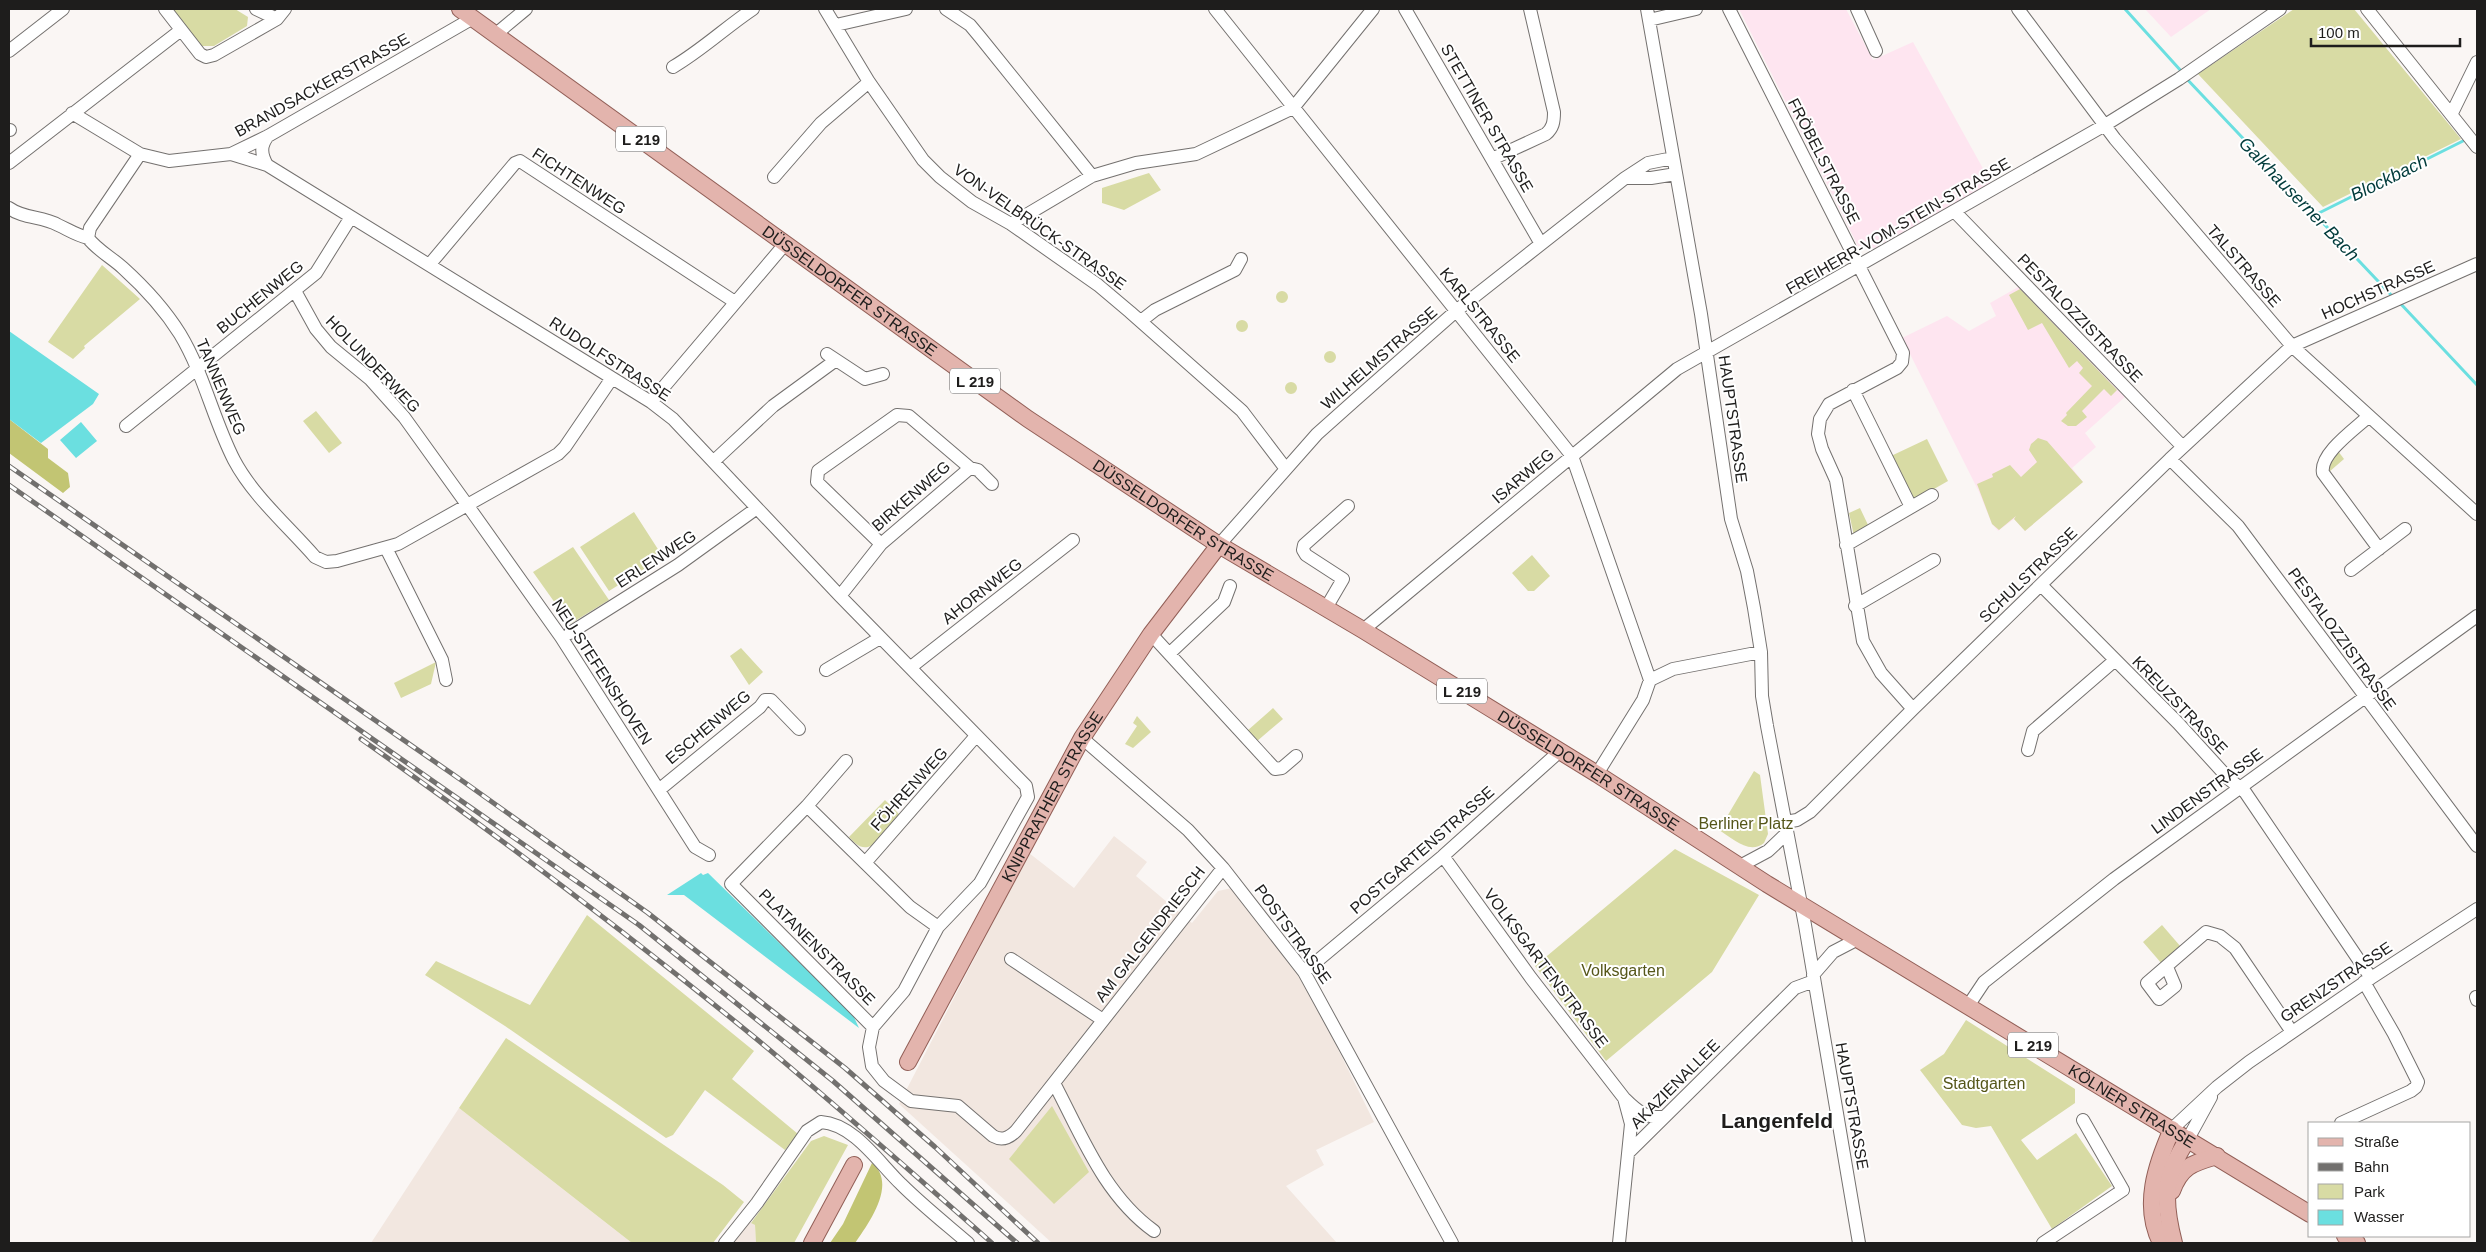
<svg xmlns="http://www.w3.org/2000/svg" width="2486" height="1252" font-family="Arial,sans-serif">
	<style>
		.built { fill: #f2e7e0 }
		.education { fill: #fee5f0 }
		.green { fill: #d8dba4 }
		.forest { fill: #c2c573 }
		.water { fill: #6bdfe0 }
		.lines { fill: none; stroke-linecap: round; stroke-linejoin: round }
		.stream { stroke: #6bdfe0; stroke-width: 3 }
		.minor-casing { stroke: #74716f; stroke-width: 14 }
		.major-casing { stroke: #925f57; stroke-width: 18 }
		.minor { stroke: #fff; stroke-width: 12 }
		.major { stroke: #e3b4ad; stroke-width: 16 }
		.rail-casing { stroke: #72706e; stroke-width: 5 }
		.rail { stroke: #fff; stroke-width: 3; stroke-dasharray: 9; stroke-linecap: butt }
		.labels { text-anchor: middle; dominant-baseline: central; stroke-width: 4; stroke-linejoin: round; paint-order: stroke }
		.shield { fill: #fff; stroke: #626160; stroke-width: 1 }
		.shield-label { font-size: 15px; font-weight: bold; fill: #1e1d1c }
		.street-label { font-size: 16px; fill: #1e1d1c; stroke: #fff }
		.park-label { font-size: 16px; fill: #555619; stroke: #fff }
		.water-label { font-size: 18px; font-style: italic; fill: #013b3b; stroke: #fff }
		.district-label { font-size: 21px; font-weight: bold; fill: #1e1d1c; stroke: #fff }
	</style>
	<rect width="100%" height="100%" fill="#faf6f4"/>
	<!-- built -->
	<path class="built" d="M 1114,836 L 1147,862 L 1136,876 L 1192,923 L 1218,891 L 1232,888 L 1301,974 L 1374,1122 L 1316,1150 L 1324,1165 L 1286,1186 L 1337,1243 L 1052,1243 L 899,1104 L 1029,853 L 1074,888 Z
		M 459,1108 L 632,1243 L 371,1243 Z
		M 743,1218 L 755,1225 L 756,1243 L 724,1243 Z"/>
	<!-- education -->
	<path class="education" d="M 1739,9 L 1846,9 L 1873,60 L 1913,42 L 1991,183 L 1874,248 L 1858,246 Z
		M 2145,9 L 2211,9 L 2171,37 Z
		M 2020,286 L 2126,396 L 2085,433 L 2096,447 L 2072,468 L 2083,482 L 2025,531 L 2014,519 L 1998,531 L 1992,524 L 1979,492 L 1902,338 L 1947,316 L 1969,331 L 1996,316 L 1990,303 Z"/>
	<!-- green -->
	<path class="green" d="M 173,9 L 235,9 L 248,17 L 247,26 L 214,46 L 200,46 Z
		M 2294,9 L 2354,9 L 2461,139 L 2323,207 L 2198,74 Z
		M 1149,173 L 1161,190 L 1124,210 L 1102,203 L 1102,188 Z
		M 102,265 L 140,299 L 84,346 L 85,348 L 73,359 L 48,342 Z
		M 2020,289 L 2117,390 L 2111,396 L 2104,389 L 2082,411 L 2087,417 L 2076,426 L 2068,426 L 2061,421 L 2067,415 L 2066,413 L 2092,386 L 2079,373 L 2083,368 L 2077,361 L 2069,368 L 2042,323 L 2028,330 L 2009,295 Z
		M1276 297a6 6 0 1 1 12 0a6 6 0 1 1-12 0Z
		M1236 326a6 6 0 1 1 12 0a6 6 0 1 1-12 0Z
		M1324 357a6 6 0 1 1 12 0a6 6 0 1 1-12 0Z
		M1285 388a6 6 0 1 1 12 0a6 6 0 1 1-12 0Z
		M 316,411 L 342,443 L 329,453 L 303,421 Z
		M 2038,438 L 2047,441 L 2083,482 L 2025,531 L 2014,519 L 2016,516 L 1999,530 L 1992,524 L 1977,484 L 1993,477 L 1992,474 L 2010,465 L 2021,477 L 2037,462 L 2029,450 L 2031,444 Z
		M 1927,439 L 1948,481 L 1913,501 L 1891,456 Z
		M 2338,451 L 2344,459 L 2329,472 L 2328,462 Z
		M 1860,508 L 1869,527 L 1854,536 L 1849,513 Z
		M 634,512 L 663,557 L 609,591 L 580,547 Z
		M 573,547 L 609,600 L 570,624 L 533,572 Z
		M 1532,555 L 1550,576 L 1534,591 L 1528,591 L 1512,573 Z
		M 741,648 L 763,672 L 749,685 L 730,656 Z
		M 436,662 L 431,684 L 401,698 L 394,683 Z
		M 1273,708 L 1283,719 L 1256,742 L 1247,731 Z
		M 1137,716 L 1151,732 L 1133,748 L 1125,744 L 1137,726 L 1133,723 Z
		M 1754,771 L 1760,775 L 1768,834 L 1764,843 C 1749,855 1732,838 1719,830 Z
		M 885,800 L 901,816 L 871,846 C 861,850 856,844 849,837 Z
		M 1675,849 L 1759,895 L 1712,972 L 1606,1061 L 1535,966 Z
		M 587,915 L 754,1051 L 732,1079 L 798,1134 L 785,1150 L 705,1090 L 673,1135 L 666,1138 L 505,1026 L 425,975 L 436,961 L 530,1005 Z
		M 2162,925 L 2181,947 L 2162,964 L 2143,942 Z
		M 1966,1020 L 2075,1089 L 2075,1103 L 2021,1140 L 2037,1160 L 2076,1133 L 2112,1186 L 2052,1229 L 1991,1126 L 1976,1128 L 1962,1125 L 1920,1070 L 1944,1054 Z
		M 506,1038 L 723,1185 L 744,1202 L 713,1243 L 632,1243 L 459,1108 Z
		M 1052,1106 L 1089,1172 L 1054,1204 L 1009,1159 Z
		M 824,1136 L 848,1145 L 794,1243 L 756,1243 L 755,1225 L 751,1223 L 811,1141 Z"/>
	<!-- forest -->
	<path class="forest" d="M 9,419 L 48,449 L 48,458 L 68,473 L 70,487 L 63,493 L 9,453 Z
		M 872,1163 C 898,1184 868,1224 855,1243 L 830,1243 L 843,1224 Z"/>
	<!-- water -->
	<path class="water" d="M 9,331 L 99,394 L 93,404 L 41,443 L 9,419 Z
		M 81,422 L 97,441 L 76,458 L 60,440 Z
		M 701,873 L 703,875 L 708,873 L 853,1015 L 859,1028 L 684,895 L 667,895 Z"/>
	<g class="lines">
		<!-- stream -->
		<path class="stream" d="M 2125,9 L 2182,72
			M 2185,77 L 2394,298
			M 2315,215 L 2463,141
			M 2399,302 L 2477,385"/>
		<!-- minor casing -->
		<g class="minor-casing">
			<path id="minor" d="M 165,9 L 200,54 L 206,57 L 214,55 L 277,19 L 285,9
				M 256,9 L 277,19
				M 825,9 L 869,82 L 923,160 L 940,177 L 972,202 L 1011,224 L 1098,285 L 1130,312 L 1242,411 L 1286,469
				M 946,9 L 970,25 L 980,37 L 1092,176
				M 1215,9 L 1572,456 L 1650,680 L 1643,700 L 1597,774
				M 1405,9 L 1541,244
				M 1647,9 L 1701,314 L 1731,519 L 1747,571 L 1754,608 L 1761,652 L 1762,696 L 1767,726 L 1805,925 L 1859,1243
				M 1729,9 L 1903,353 L 1902,362 L 1897,368 L 1829,404 L 1820,419 L 1818,434 L 1822,449 L 1836,480 L 1863,641 L 1881,673 L 1913,709
				M 1857,9 L 1876,51
				M 2018,9 L 2115,139 L 2292,346 L 2477,514
				M 2367,9 L 2477,147
				M 1649,20 L 1696,9
				M 836,25 L 906,9
				M 496,34 L 526,9
				M 9,51 L 63,9
				M 673,67 C 702,50 726,27 753,9
				M 72,113 L 140,154 L 169,161 L 231,154 L 268,136 L 473,18
				M 2452,113 L 2477,62
				M 9,130 L 10,130
				M 140,154 L 90,228 L 88,238 C 97,250 111,257 123,268 C 144,287 165,310 180,334 C 204,374 213,419 234,460 C 253,496 288,526 315,557 L 326,562 L 337,561 L 398,544 L 558,454 L 565,447 L 612,378
				M 231,154 L 267,165 L 651,402 L 673,419 L 840,596 L 1026,786 L 1028,797 L 980,883 L 938,927 L 904,991 L 873,1027 L 731,884 L 807,806 L 910,907 L 938,927
				M 1492,159 L 1546,134 C 1553,128 1554,122 1554,112 L 1530,9
				M 9,163 L 181,30
				M 267,165 C 261,154 260,146 268,136
				M 774,177 L 821,123 L 869,82
				M 1625,178 L 1651,178 L 1676,174
				M 9,208 C 24,219 42,216 58,225 C 69,230 76,235 88,238
				M 1955,212 L 2183,447
				M 1011,224 L 1092,176 L 1136,163 L 1196,154 L 1293,108 L 1373,9
				M 430,264 L 515,163 L 520,161 L 735,302
				M 295,291 L 316,329 L 331,347 L 370,379 L 404,417 L 468,506 L 561,637 L 695,847 L 709,855
				M 1141,321 L 1155,310 L 1235,270 L 1241,259
				M 827,354 L 865,379 L 883,374
				M 1853,390 L 1911,507
				M 651,402 L 785,244
				M 2369,416 C 2355,429 2319,454 2323,473 L 2379,549
				M 126,426 L 316,273 L 351,217
				M 2170,459 L 2238,526 L 2477,846
				M 714,461 L 773,406 L 836,360
				M 881,544 L 817,482 L 818,471 L 897,415 L 909,416 L 970,468
				M 1219,545 L 1317,434 L 1354,401 L 1456,311 L 1625,178 L 1648,163 L 1673,158
				M 1846,545 L 1932,495
				M 386,548 L 442,660 L 446,680
				M 2351,570 L 2405,529
				M 2041,585 L 2178,723 L 2229,779 L 2245,792 L 2371,978
				M 840,596 L 881,544 L 970,468 L 978,470 L 992,484
				M 1855,606 L 1934,560
				M 1326,608 L 1343,579 L 1306,555 L 1303,550 L 1304,545 L 1348,506
				M 1363,630 L 1677,369 L 2105,125 L 2179,79 L 2280,9
				M 570,633 L 678,565 L 757,508
				M 1151,634 L 1275,769 L 1282,768 L 1296,756
				M 1170,653 L 1224,602 L 1230,586
				M 911,667 L 1073,540
				M 826,670 L 880,638
				M 1650,680 L 1673,669 L 1761,652
				M 1082,738 L 1188,830 L 1223,868 L 1304,972 L 1452,1243
				M 2028,750 L 2033,731 L 2114,661
				M 660,789 L 760,707 L 765,700 L 771,700 L 799,729
				M 807,806 L 846,761
				M 1785,822 L 1797,820 L 1810,812 L 1913,709 L 2170,459 L 2292,346 L 2477,264
				M 1443,856 L 1531,978 L 1624,1098 L 1631,1124 L 1619,1243
				M 865,863 L 976,736
				M 1740,866 L 1768,851 L 1787,833
				M 1011,959 L 1103,1020
				M 2167,967 L 2175,986 L 2159,999 L 2147,983 L 2206,932 L 2220,936 L 2235,948 L 2292,1032
				M 1304,972 L 1443,856 L 1560,751
				M 1813,975 L 1833,952 L 1858,939
				M 2476,997 L 2477,1000
				M 1968,1006 L 1984,982 L 2114,879 L 2477,616
				M 873,1027 L 869,1047 L 872,1066 L 884,1081 L 911,1101 L 958,1106 L 993,1136 C 1002,1141 1009,1138 1016,1131 L 1223,868
				M 1054,1083 C 1082,1136 1104,1195 1154,1231
				M 1625,1099 C 1638,1112 1646,1118 1664,1117
				M 2341,1123 L 2411,1091 L 2416,1087 L 2418,1082 L 2394,1034 L 2364,982
				M 2172,1129 L 2217,1087 L 2249,1062 L 2371,978 L 2477,909
				M 2188,1139 L 2211,1097
				M 1628,1153 L 1795,988 L 1814,981
				M 725,1243 L 757,1203 L 807,1131 L 821,1122 C 854,1124 879,1163 901,1184 C 922,1205 946,1224 968,1243
				M 2043,1243 L 2123,1190 L 2083,1120"/>
		</g>
		<!-- major casing -->
		<g class="major-casing">
			<g id="major">
				<path id="s1" d="M 460,9 L 1028,419 L 1219,545 L 1363,630 L 1597,774 L 1767,884 L 2310,1214"/>
				<path id="s2" d="M 908,1062 L 1082,738 L 1151,634 L 1219,545"/>
				<path d="M 2172,1191 C 2181,1166 2193,1163 2217,1156"/>
				<path d="M 2345,1236 L 2357,1243"/>
				<path d="M 812,1243 L 854,1165"/>
				<path d="M 2161,1243 C 2142,1206 2156,1165 2172,1129"/>
				<path d="M 2174,1243 C 2163,1201 2163,1176 2188,1139"/>
			</g>
		</g>
		<!-- minor -->
		<use href="#minor" class="minor"/>
		<!-- major -->
		<use href="#major" class="major"/>
		<!-- rail casing -->
		<g class="rail-casing">
			<path id="rail" d="M 9,466 L 464,782 L 648,913 L 845,1068 L 935,1147 L 1038,1243
				M 9,485 L 639,925 L 833,1081 L 1017,1243
				M 361,739 C 497,835 630,935 759,1041 C 838,1107 915,1175 992,1243"/>
		</g>
		<!-- rail -->
		<use href="#rail" class="rail"/>
	</g>
	<g class="labels">
		<!-- shield labels -->
		<g class="shield">
			<rect x="616" y="126.5" width="50" height="25" rx="4"/>
			<rect x="950" y="368.5" width="50" height="25" rx="4"/>
			<rect x="1437" y="678.5" width="50" height="25" rx="4"/>
			<rect x="2008" y="1032.5" width="50" height="25" rx="4"/>
		</g>
		<g class="shield-label">
			<text x="641" y="139">L 219</text>
			<text x="975" y="381">L 219</text>
			<text x="1462" y="691">L 219</text>
			<text x="2033" y="1045">L 219</text>
		</g>
		<!-- street labels -->
		<g class="street-label">
			<text transform="translate(322 85) rotate(-29)">BRANDSACKERSTRASSE</text>
			<text transform="translate(1487 118) rotate(60)">STETTINER STRASSE</text>
			<text transform="translate(1824 161) rotate(63)">FRÖBELSTRASSE</text>
			<text transform="translate(579 181) rotate(33)">FICHTENWEG</text>
			<text transform="translate(1898 226) rotate(-30)">FREIHERR-VOM-STEIN-STRASSE</text>
			<text transform="translate(1040 227) rotate(35)">VON-VELBRÜCK-STRASSE</text>
			<text transform="translate(2244 266) rotate(49)">TALSTRASSE</text>
			<text transform="translate(2378 290) rotate(-24)">HOCHSTRASSE</text>
			<text stroke="none"><textPath href="#s1" startOffset="481">DÜSSELDORFER STRASSE</textPath></text>
			<text transform="translate(260 297) rotate(-39)">BUCHENWEG</text>
			<text transform="translate(1480 315) rotate(51)">KARLSTRASSE</text>
			<text transform="translate(2080 318) rotate(46)">PESTALOZZISTRASSE</text>
			<text transform="translate(1379 358) rotate(-41)">WILHELMSTRASSE</text>
			<text transform="translate(610 359) rotate(33)">RUDOLFSTRASSE</text>
			<text transform="translate(373 364) rotate(46)">HOLUNDERWEG</text>
			<text transform="translate(221 387) rotate(67)">TANNENWEG</text>
			<text transform="translate(1733 419) rotate(82)">HAUPTSTRASSE</text>
			<text transform="translate(1523 476) rotate(-40)">ISARWEG</text>
			<text transform="translate(911 496) rotate(-41)">BIRKENWEG</text>
			<text stroke="none"><textPath href="#s1" startOffset="886">DÜSSELDORFER STRASSE</textPath></text>
			<text transform="translate(656 559) rotate(-33)">ERLENWEG</text>
			<text transform="translate(2028 575) rotate(-44)">SCHULSTRASSE</text>
			<text transform="translate(982 591) rotate(-38)">AHORNWEG</text>
			<text transform="translate(2342 639) rotate(54)">PESTALOZZISTRASSE</text>
			<text transform="translate(602 672) rotate(57)">NEU-STEFENSHOVEN</text>
			<text transform="translate(2180 705) rotate(46)">KREUZSTRASSE</text>
			<text transform="translate(708 727) rotate(-40)">ESCHENWEG</text>
			<text stroke="none"><textPath href="#s1" startOffset="1362">DÜSSELDORFER STRASSE</textPath></text>
			<text transform="translate(909 789) rotate(-48)">FÖHRENWEG</text>
			<text transform="translate(2207 791) rotate(-36)">LINDENSTRASSE</text>
			<text stroke="none"><textPath href="#s2" startOffset="302">KNIPPRATHER STRASSE</textPath></text>
			<text transform="translate(1422 850) rotate(-41)">POSTGARTENSTRASSE</text>
			<text transform="translate(1150 934) rotate(-52)">AM GALGENDRIESCH</text>
			<text transform="translate(1293 934) rotate(54)">POSTSTRASSE</text>
			<text transform="translate(817 947) rotate(45)">PLATANENSTRASSE</text>
			<text transform="translate(1546 968) rotate(53)">VOLKSGARTENSTRASSE</text>
			<text transform="translate(2336 982) rotate(-34)">GRENZSTRASSE</text>
			<text transform="translate(1675 1084) rotate(-45)">AKAZIENALLEE</text>
			<text stroke="none"><textPath href="#s1" startOffset="2001">KÖLNER STRASSE</textPath></text>
			<text transform="translate(1852 1106) rotate(80)">HAUPTSTRASSE</text>
		</g>
		<!-- park labels -->
		<g class="park-label">
			<text x="1746" y="823">Berliner Platz</text>
			<text x="1623" y="970">Volksgarten</text>
			<text x="1984" y="1083">Stadtgarten</text>
		</g>
		<!-- water labels -->
		<g class="water-label">
			<text transform="translate(2389 178) rotate(-26)">Blockbach</text>
			<text transform="translate(2299 199) rotate(46)">Galkhauserner Bach</text>
		</g>
		<!-- district labels -->
		<g class="district-label">
			<text x="1777" y="1120">Langenfeld</text>
		</g>
	</g>
	<!-- border -->
	<rect width="2486" height="1252" fill="none" stroke="#1e1d1c" stroke-width="20"/>
	<!-- legend -->
	<rect x="2308" y="1122" width="162" height="115" fill="#ffffff" stroke="#a5a5a4"/>
	<rect x="2318" y="1138" width="25" height="8" fill="#e3b4ad" stroke="#a5a5a4"/>
	<text x="2354" y="1147" font-size="15" fill="#1e1d1c">Straße</text>
	<rect x="2318" y="1163" width="25" height="8" fill="#72706e" stroke="#a5a5a4"/>
	<text x="2354" y="1172" font-size="15" fill="#1e1d1c">Bahn</text>
	<rect x="2318" y="1184" width="25" height="15" fill="#d8dba4" stroke="#a5a5a4"/>
	<text x="2354" y="1197" font-size="15" fill="#1e1d1c">Park</text>
	<rect x="2318" y="1210" width="25" height="15" fill="#6bdfe0" stroke="#a5a5a4"/>
	<text x="2354" y="1222" font-size="15" fill="#1e1d1c">Wasser</text>
	<!-- scale -->
	<path d="M2311 38v8h149v-8" fill="none" stroke="#1e1d1c" stroke-width="2.5"/>
	<text x="2318" y="38" font-size="15" fill="#1e1d1c" stroke="#ffffff" stroke-width="4" paint-order="stroke">100 m</text>
</svg>
